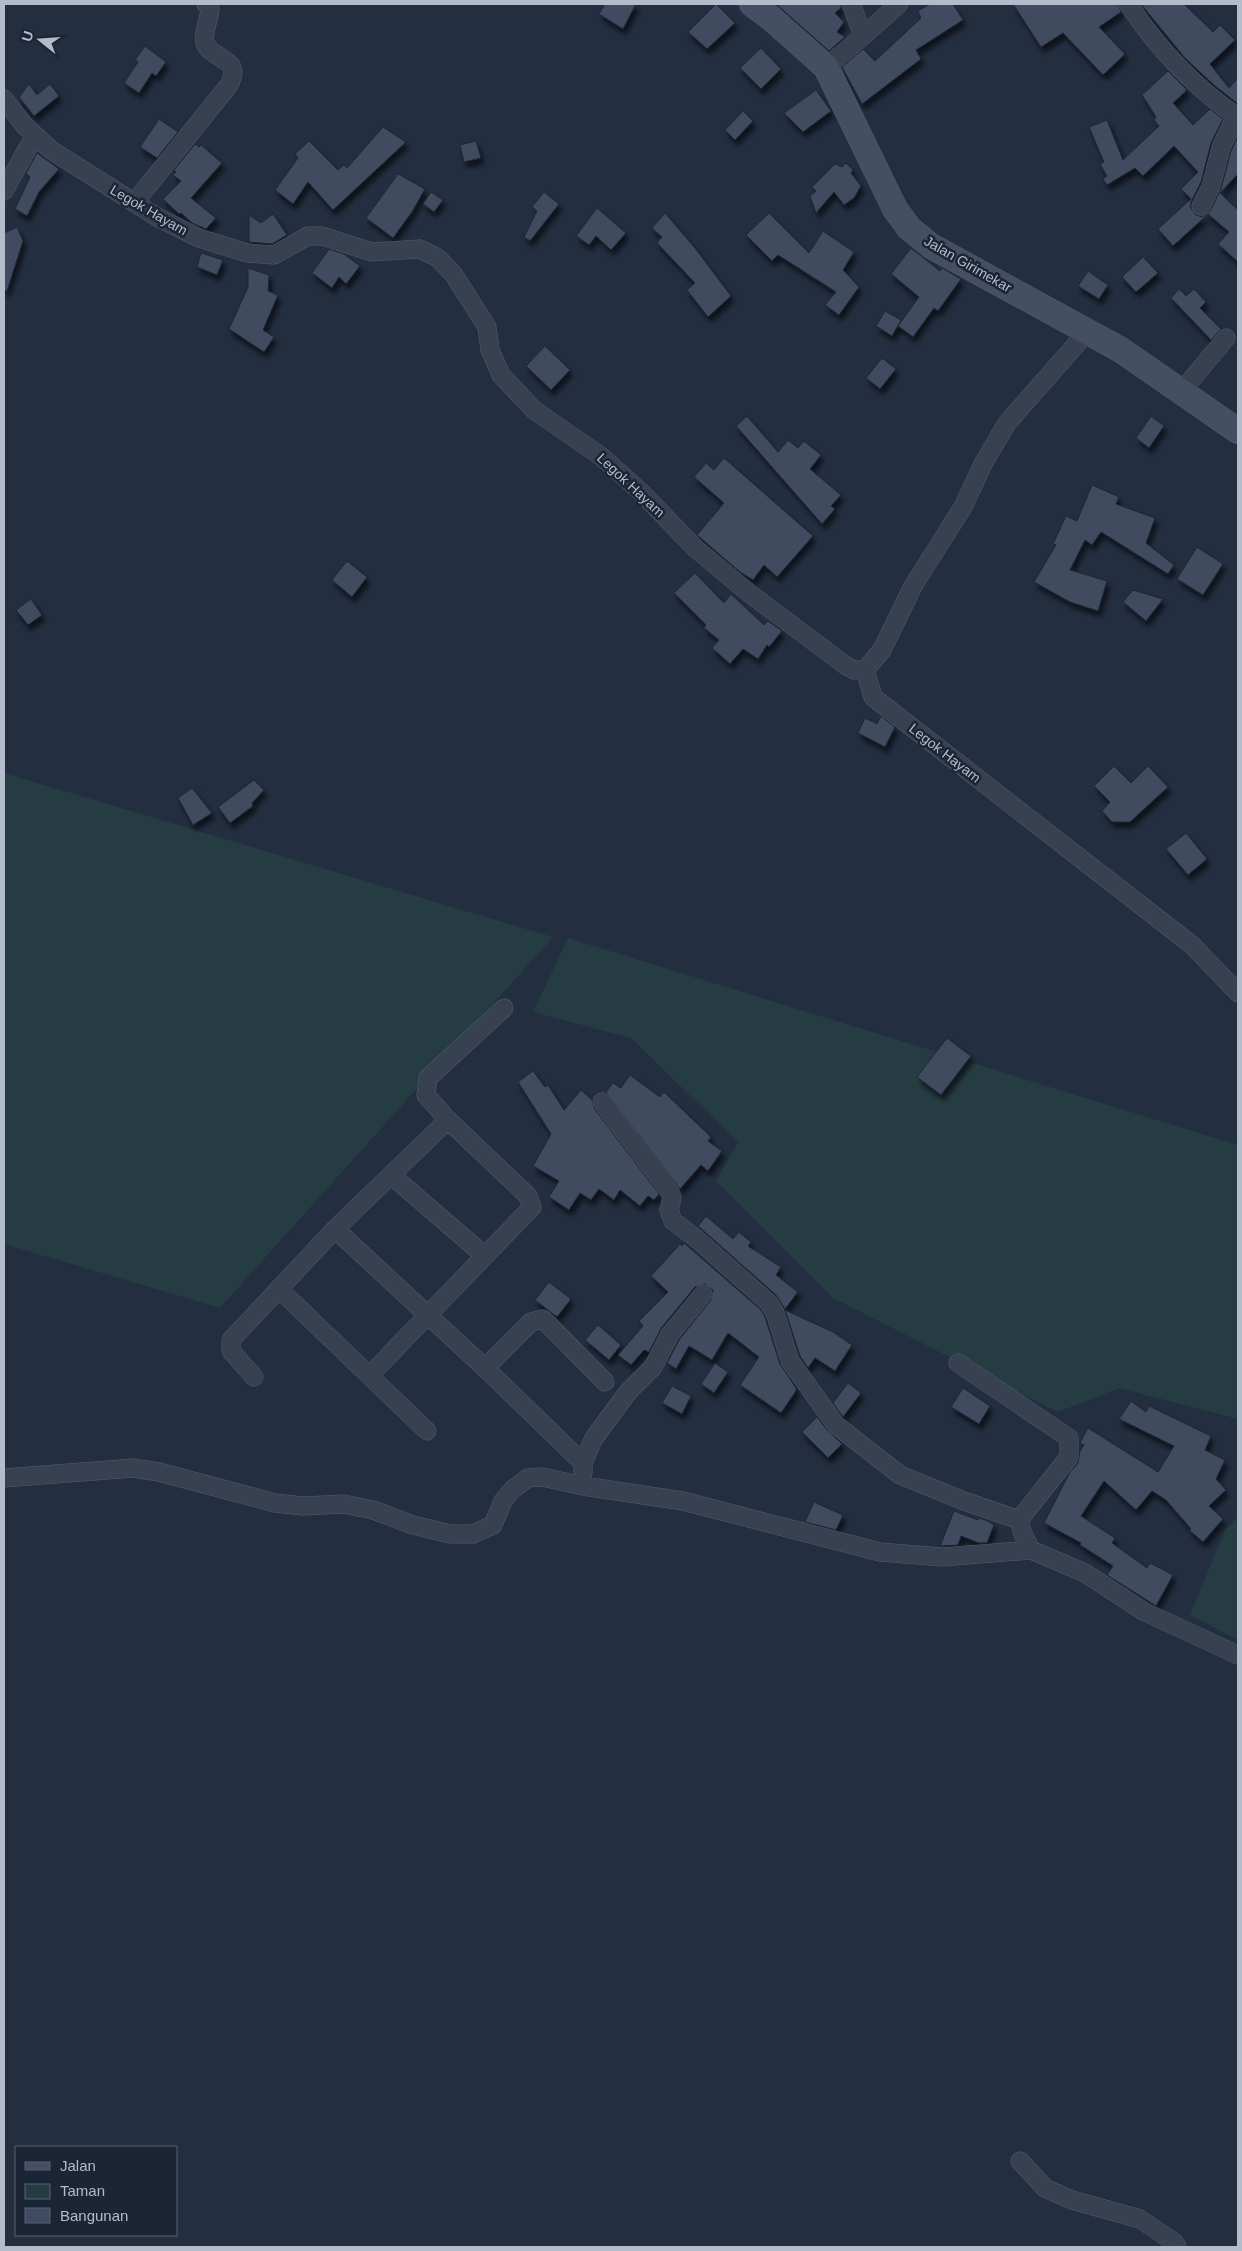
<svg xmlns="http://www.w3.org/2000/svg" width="1242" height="2251" font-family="Arial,sans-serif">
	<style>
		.green { fill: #253d42 }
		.building { fill: #3f4b61; stroke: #1e2738; filter: url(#shadow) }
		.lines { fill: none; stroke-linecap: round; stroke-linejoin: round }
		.street-casing { stroke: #525c6b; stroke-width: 19 }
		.secondary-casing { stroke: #525c6b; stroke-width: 26 }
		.street { stroke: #374151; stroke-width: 18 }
		.secondary { stroke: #454f64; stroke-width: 25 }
		.labels { text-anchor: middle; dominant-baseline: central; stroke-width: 5; stroke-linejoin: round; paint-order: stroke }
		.street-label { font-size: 14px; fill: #b4bccb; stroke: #1c2536 }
	</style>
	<defs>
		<filter id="shadow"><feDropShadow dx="3" dy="5.5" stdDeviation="2.5" flood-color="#0009"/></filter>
	</defs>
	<rect width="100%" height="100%" fill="#232e41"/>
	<!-- green -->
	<path class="green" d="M 4,773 L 553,937 L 220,1308 L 4,1244 Z
		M 568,938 L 1238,1145 L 1238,1419 L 1119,1388 L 1058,1412 L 833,1298 L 716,1181 L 738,1142 L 631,1038 L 533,1012 Z
		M 1238,1517 L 1238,1640 L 1190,1615 L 1225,1530 Z"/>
	<!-- building -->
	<path class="building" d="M 605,4 L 636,4 L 623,29 L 599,14 Z
		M 716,4 L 735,23 L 707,49 L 688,32 Z
		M 776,4 L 841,4 L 841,8 L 835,13 L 844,22 L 837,32 L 845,37 L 829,51 Z
		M 930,4 L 953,4 L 963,20 L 916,50 L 921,59 L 862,104 L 842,67 L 863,49 L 875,61 L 921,18 L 918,11 Z
		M 1013,4 L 1118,4 L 1121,12 L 1099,27 L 1125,54 L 1103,75 L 1063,33 L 1041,47 Z
		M 1141,4 L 1184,4 L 1213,32 L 1220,25 L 1235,40 L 1210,64 L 1229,88 L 1238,78 L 1238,104 L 1214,85 L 1185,58 Z
		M 145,46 L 166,62 L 156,76 L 152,73 L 139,93 L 124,83 L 138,62 L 135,60 Z
		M 761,48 L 781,69 L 761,89 L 740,68 Z
		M 1168,71 L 1187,90 L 1173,103 L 1193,125 L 1210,109 L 1223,119 L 1211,143 L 1201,182 L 1191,202 L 1190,207 L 1196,215 L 1202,217 L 1210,211 L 1221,189 L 1231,151 L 1238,136 L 1238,174 L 1220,193 L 1238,210 L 1238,262 L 1218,244 L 1229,232 L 1208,214 L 1173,246 L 1158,229 L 1191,199 L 1181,189 L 1198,172 L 1174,146 L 1143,176 L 1135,168 L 1107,185 L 1103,179 L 1107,176 L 1100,164 L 1104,162 L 1089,127 L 1107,120 L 1123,160 L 1159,126 L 1154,120 L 1156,117 L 1142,95 Z
		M 29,84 L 37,95 L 50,84 L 59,96 L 34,116 L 19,97 Z
		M 816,90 L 831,111 L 803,132 L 784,113 Z
		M 743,111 L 753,121 L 735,140 L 725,130 Z
		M 159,119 L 178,132 L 157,158 L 140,147 Z
		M 383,127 L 406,142 L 333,210 L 308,182 L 293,204 L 275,190 L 298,158 L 295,154 L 309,141 L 338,170 L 344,165 L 347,168 Z
		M 476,141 L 481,158 L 464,162 L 460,145 Z
		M 195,144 L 199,147 L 201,145 L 222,163 L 191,198 L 216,218 L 206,229 L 192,223 L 181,213 L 179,214 L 163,199 L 181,181 L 173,175 L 176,172 L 174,170 Z
		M 37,153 L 59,169 L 39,192 L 27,216 L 15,209 L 30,177 L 26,173 Z
		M 846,163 L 853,170 L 851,173 L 861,186 L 854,198 L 844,205 L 834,192 L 816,213 L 810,196 L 816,191 L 812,187 L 835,164 L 842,167 Z
		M 398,174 L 425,189 L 412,212 L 393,238 L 366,218 Z
		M 431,192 L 443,200 L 434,212 L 423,204 Z
		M 544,192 L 559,204 L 530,241 L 524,237 L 537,211 L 532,207 Z
		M 597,208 L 626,233 L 611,250 L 596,236 L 589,245 L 576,236 Z
		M 665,213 L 695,248 L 731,296 L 708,317 L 687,290 L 695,283 L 657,243 L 662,237 L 652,228 Z
		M 769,213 L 809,253 L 823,231 L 854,252 L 843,270 L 859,287 L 839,315 L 825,305 L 836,292 L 778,255 L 772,261 L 746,235 Z
		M 273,214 L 287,235 L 272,244 L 249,242 L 249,215 L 261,223 Z
		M 17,227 L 23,241 L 7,291 L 4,290 L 4,233 Z
		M 911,248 L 940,271 L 942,268 L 961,279 L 938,311 L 934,308 L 913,337 L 898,326 L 919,297 L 891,274 Z
		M 329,249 L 344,254 L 360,266 L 346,284 L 339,277 L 332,288 L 312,273 Z
		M 201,253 L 223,260 L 217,275 L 197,267 Z
		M 1143,257 L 1158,273 L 1136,292 L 1122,277 Z
		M 248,268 L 269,275 L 268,291 L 278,295 L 263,330 L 274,337 L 264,352 L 229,329 L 248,287 Z
		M 1088,271 L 1108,285 L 1099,299 L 1078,286 Z
		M 1179,289 L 1186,296 L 1194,289 L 1206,302 L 1200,308 L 1221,329 L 1211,340 L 1171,298 Z
		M 885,311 L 901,320 L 892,336 L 876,326 Z
		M 545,346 L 570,370 L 551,390 L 526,366 Z
		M 882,358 L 896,369 L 880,389 L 866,378 Z
		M 747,416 L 778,452 L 788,440 L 798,448 L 804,441 L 821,455 L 810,469 L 841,495 L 831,506 L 835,509 L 822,524 L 736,426 Z
		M 1151,416 L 1164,426 L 1149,448 L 1136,438 Z
		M 724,458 L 813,536 L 777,577 L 764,565 L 753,580 L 740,572 L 697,535 L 724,503 L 694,477 L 706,463 L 714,470 Z
		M 1092,485 L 1119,497 L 1116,504 L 1155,518 L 1146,543 L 1174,565 L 1168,574 L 1101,532 L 1092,545 L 1085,540 L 1070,570 L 1107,581 L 1098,611 L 1070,602 L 1034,582 L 1056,545 L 1053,544 L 1066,516 L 1077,521 Z
		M 1197,547 L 1223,564 L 1203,595 L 1177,579 Z
		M 347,561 L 367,577 L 352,597 L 332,580 Z
		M 695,573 L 724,603 L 731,594 L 764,625 L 768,621 L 782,631 L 769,647 L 767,645 L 758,659 L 743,649 L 730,664 L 712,648 L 719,640 L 704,628 L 706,625 L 674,593 Z
		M 1133,590 L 1163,599 L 1146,621 L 1123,602 Z
		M 31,599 L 42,615 L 28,625 L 16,610 Z
		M 881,716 L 895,727 L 885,747 L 858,733 L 865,718 L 877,724 Z
		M 1114,766 L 1131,783 L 1148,766 L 1168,787 L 1130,822 L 1112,822 L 1102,811 L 1110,802 L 1094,786 Z
		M 254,780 L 264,790 L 252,803 L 253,806 L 230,823 L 218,807 Z
		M 192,788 L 212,813 L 193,825 L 178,798 Z
		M 1186,833 L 1207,859 L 1188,875 L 1166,849 Z
		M 947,1038 L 971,1056 L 941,1095 L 917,1077 Z
		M 533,1071 L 545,1087 L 548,1085 L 564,1110 L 581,1090 L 592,1100 L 594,1108 L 659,1194 L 654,1200 L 648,1196 L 640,1206 L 620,1190 L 614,1200 L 599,1189 L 591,1200 L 580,1193 L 569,1210 L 549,1197 L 559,1181 L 533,1166 L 551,1134 L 518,1082 Z
		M 630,1075 L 660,1097 L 664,1092 L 711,1137 L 708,1141 L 722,1151 L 708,1171 L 701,1165 L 680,1189 L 606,1092 L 613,1083 L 621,1088 Z
		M 706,1216 L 733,1239 L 739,1232 L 751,1242 L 748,1246 L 781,1267 L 776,1275 L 798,1292 L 785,1309 L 776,1295 L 698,1226 Z
		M 684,1243 L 761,1310 L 765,1317 L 780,1364 L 796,1388 L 796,1391 L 781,1413 L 740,1385 L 759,1357 L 728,1333 L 712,1360 L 689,1346 L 676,1369 L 667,1363 L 679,1340 L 711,1300 L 713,1290 L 705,1284 L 695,1287 L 662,1327 L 649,1352 L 644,1350 L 631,1365 L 618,1355 L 643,1326 L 639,1321 L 668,1292 L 651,1276 L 680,1244 L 682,1246 Z
		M 549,1282 L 571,1299 L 557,1317 L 535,1300 Z
		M 785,1310 L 833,1332 L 852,1345 L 835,1371 L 815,1358 L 808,1368 L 800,1356 Z
		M 598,1325 L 621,1345 L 609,1360 L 585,1340 Z
		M 715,1363 L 728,1372 L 714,1393 L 701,1384 Z
		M 848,1383 L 861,1393 L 843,1417 L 833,1403 Z
		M 672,1386 L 691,1396 L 682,1414 L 662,1403 Z
		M 963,1388 L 990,1406 L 979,1424 L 951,1407 Z
		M 1131,1401 L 1146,1412 L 1149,1406 L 1211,1436 L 1205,1450 L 1225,1460 L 1216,1479 L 1226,1490 L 1209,1506 L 1223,1519 L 1203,1542 L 1189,1530 L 1191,1529 L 1166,1500 L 1152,1491 L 1136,1510 L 1104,1481 L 1081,1516 L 1115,1538 L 1112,1543 L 1147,1568 L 1150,1563 L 1173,1575 L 1156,1606 L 1107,1575 L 1113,1566 L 1080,1545 L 1081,1543 L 1044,1523 L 1070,1472 L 1078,1463 L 1080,1451 L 1084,1445 L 1080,1443 L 1088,1428 L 1158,1472 L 1174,1446 L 1119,1419 Z
		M 817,1417 L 828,1431 L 842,1444 L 828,1458 L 802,1432 Z
		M 814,1502 L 843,1515 L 836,1530 L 805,1522 Z
		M 954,1511 L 978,1520 L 979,1518 L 988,1521 L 994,1525 L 987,1543 L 979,1543 L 961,1536 L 958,1545 L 940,1546 Z"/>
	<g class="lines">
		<!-- street casing -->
		<g class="street-casing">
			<path id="street" d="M 1128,4 C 1157,47 1195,88 1238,117
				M 863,36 L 899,4
				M 826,67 L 863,36 L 851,4
				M 4,99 L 24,125 L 51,150 L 157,217 L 199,238 L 247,253 L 274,255 L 308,236 L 322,236 L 372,252 L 420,249 L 438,258 L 454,275 L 487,327 L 490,350 L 501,375 L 534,410 L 602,457 L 641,492 L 694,547 L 749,593 L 845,665 L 854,670 L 865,670
				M 4,191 L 35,135
				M 134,203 L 229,85 C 244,57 212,61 205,43 C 202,34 210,18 210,8 L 206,4
				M 1201,206 L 1211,186 L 1221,147 L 1236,116
				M 1182,391 L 1226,338
				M 865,670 L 873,697 L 1192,945 L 1238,993
				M 865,670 L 882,650 L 913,586 L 963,507 L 983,464 L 1007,423 L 1088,331
				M 602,1102 L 670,1192 L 672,1198 L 669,1210 L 673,1221 L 697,1239 L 769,1303 L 775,1313 L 790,1361 L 836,1425 L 900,1475 L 964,1501 L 1019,1520 L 1023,1534 L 1031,1550
				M 391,1175 L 485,1256
				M 335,1229 L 485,1368 L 583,1463
				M 279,1289 L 427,1431
				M 958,1363 L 1069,1438 L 1069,1457 L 1019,1520
				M 485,1368 L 531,1322 L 543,1319 L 605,1382
				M 370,1375 L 532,1207 L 528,1196 L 448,1120 L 426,1095 L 428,1078 L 504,1008
				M 254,1377 L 231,1351 L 231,1340 L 335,1229 L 448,1120
				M 583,1473 L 583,1463 L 594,1438 L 628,1392 L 653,1367 L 670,1334 L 703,1294
				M 4,1478 L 133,1468 L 159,1472 L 275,1503 L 303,1506 L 344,1504 L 373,1510 L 413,1525 L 450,1534 L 473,1534 L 493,1525 L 503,1501 L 513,1489 L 528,1478 L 542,1477 L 583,1486 L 683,1501 L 880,1552 L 942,1557 L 1031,1550 L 1085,1573 L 1145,1612 L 1238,1655
				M 1020,2161 L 1045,2188 L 1072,2200 L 1140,2219 L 1174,2242 L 1177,2247"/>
		</g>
		<!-- secondary casing -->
		<g class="secondary-casing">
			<path id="secondary" d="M 752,4 L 772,19 L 826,67 L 895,209 L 909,228 L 931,246 L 1121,350 L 1238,431"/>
		</g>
		<!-- street -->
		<use href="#street" class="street"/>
		<!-- secondary -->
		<use href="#secondary" class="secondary"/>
	</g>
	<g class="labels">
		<!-- street labels -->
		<g class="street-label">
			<text transform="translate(149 210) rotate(30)">Legok Hayam</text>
			<text transform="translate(968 264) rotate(30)">Jalan Girimekar</text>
			<text transform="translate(631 485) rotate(43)">Legok Hayam</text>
			<text transform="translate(945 753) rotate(38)">Legok Hayam</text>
		</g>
	</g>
	<!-- border -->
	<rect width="1242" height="2251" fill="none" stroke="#b4bccb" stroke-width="10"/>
	<!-- legend -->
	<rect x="15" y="2146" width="162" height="90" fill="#1c2536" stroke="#596172"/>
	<rect x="25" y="2162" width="25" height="8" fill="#454f64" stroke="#596172"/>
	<text x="60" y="2171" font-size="15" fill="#b4bccb">Jalan</text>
	<rect x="25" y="2184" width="25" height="15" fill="#253d42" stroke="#596172"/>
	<text x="60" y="2196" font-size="15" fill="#b4bccb">Taman</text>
	<rect x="25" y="2208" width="25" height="15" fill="#3f4b61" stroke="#596172"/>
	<text x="60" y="2221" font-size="15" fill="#b4bccb">Bangunan</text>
	<!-- north arrow -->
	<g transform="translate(40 40) rotate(287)" stroke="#1c2536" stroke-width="4" paint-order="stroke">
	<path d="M0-4L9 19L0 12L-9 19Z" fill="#b4bccb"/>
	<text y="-8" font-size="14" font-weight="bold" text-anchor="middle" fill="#b4bccb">U</text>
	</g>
</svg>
